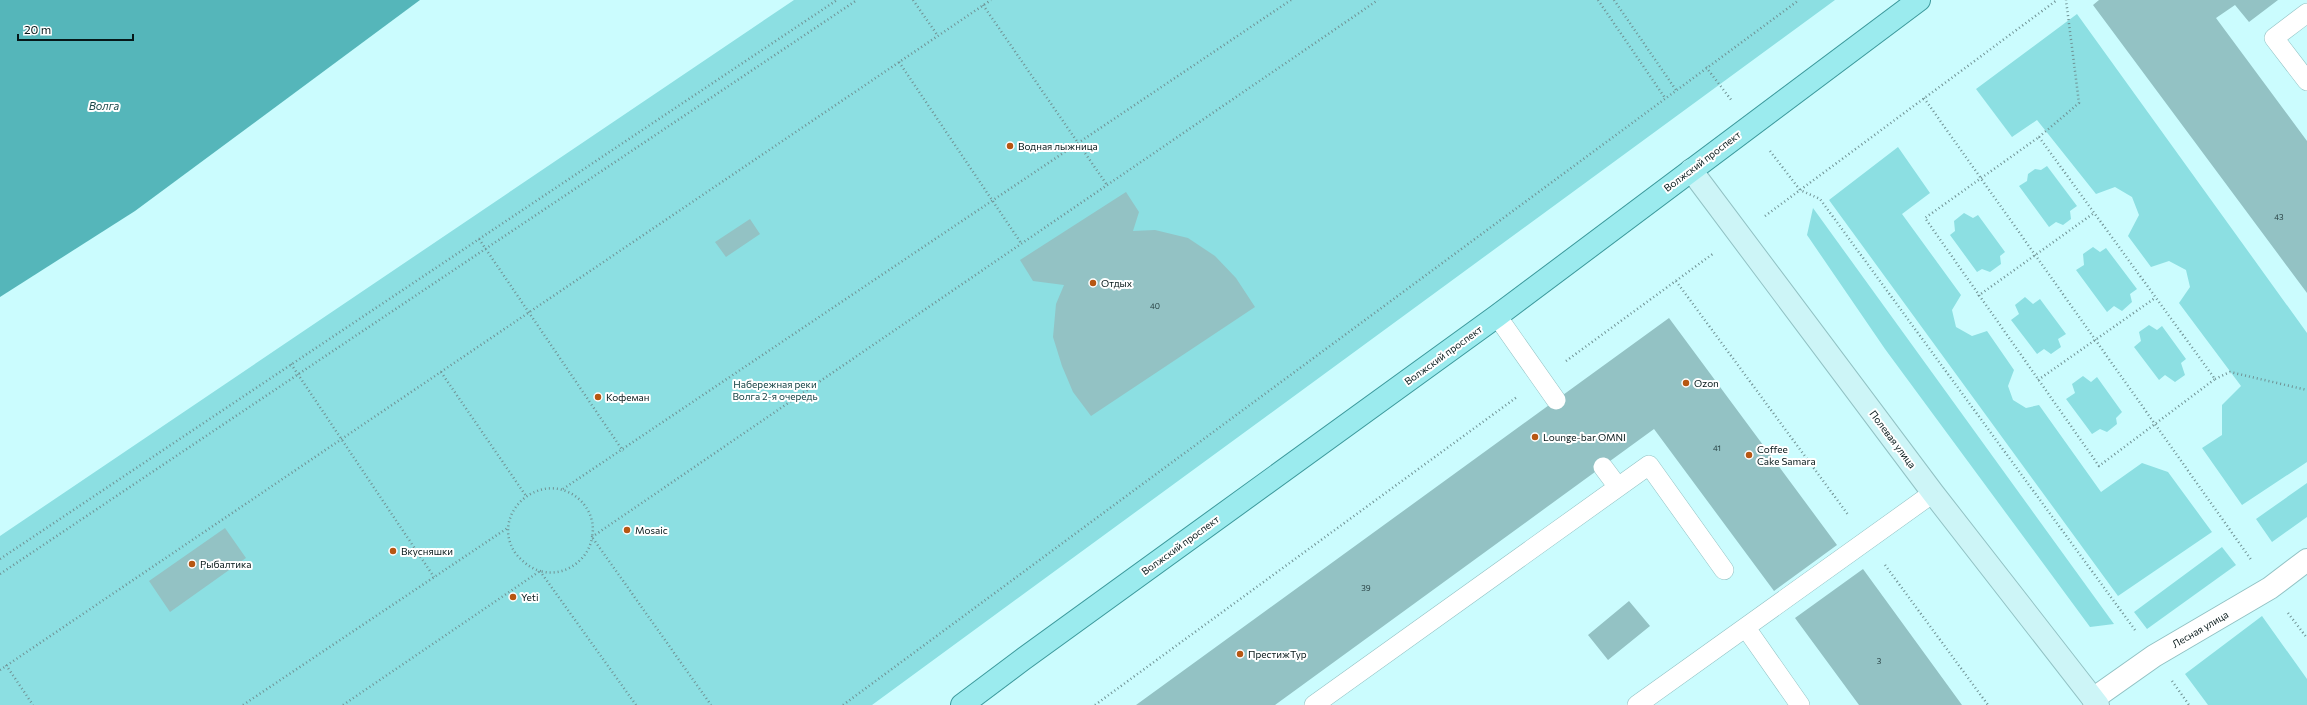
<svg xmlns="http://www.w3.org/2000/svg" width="2307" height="705" font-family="Commissioner,sans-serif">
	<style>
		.green { fill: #8cdfe2 }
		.water { fill: #55b6ba }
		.building { fill: #93c2c4 }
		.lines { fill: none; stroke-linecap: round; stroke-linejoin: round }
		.lane-casing { stroke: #92c2c4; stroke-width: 20 }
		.street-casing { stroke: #92c2c4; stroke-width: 24 }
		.secondary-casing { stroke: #92c2c4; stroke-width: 24 }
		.primary-casing { stroke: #3c999c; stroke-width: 24 }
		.path { stroke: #6f9193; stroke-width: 2.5; stroke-dasharray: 1 3; stroke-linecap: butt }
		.lane { stroke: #fff; stroke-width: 19 }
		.street { stroke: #fff; stroke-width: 22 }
		.secondary { stroke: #cdf5f7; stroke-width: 22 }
		.primary { stroke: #9bebee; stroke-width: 22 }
		.poi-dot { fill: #b75712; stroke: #fff; stroke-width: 1.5 }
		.labels { text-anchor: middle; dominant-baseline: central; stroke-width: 4; stroke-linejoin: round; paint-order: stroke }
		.number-label { font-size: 8px; fill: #294244 }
		.poi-label { font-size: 10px; fill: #061819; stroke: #fff; text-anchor: start }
		.street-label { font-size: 10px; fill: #061819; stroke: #fff }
		.park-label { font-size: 10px; fill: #154244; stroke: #fff }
		.water-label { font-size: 11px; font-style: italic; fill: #1e4a4c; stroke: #fff }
	</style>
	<rect width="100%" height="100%" fill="#cbfcfe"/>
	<!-- green -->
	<path class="green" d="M 794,0 L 1835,0 L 872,705 L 0,705 L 0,536 Z
		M 2077,14 L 2307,333 L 2307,462 L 2242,505 L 2202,448 L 2222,435 L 2222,405 L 2241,386 L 2179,303 L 2190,287 L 2186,270 L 2169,261 L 2151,267 L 2128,236 L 2139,215 L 2132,197 L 2115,187 L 2096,194 L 2037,120 L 2012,137 L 1976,89 Z
		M 1898,147 L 1930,193 L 1902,214 L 1961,295 L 1952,310 L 1956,327 L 1972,336 L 1987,331 L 2014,370 L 2008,386 L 2013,400 L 2026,408 L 2039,405 L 2101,492 L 2142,463 L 2168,472 L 2212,532 L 2118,596 L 1829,200 Z
		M 2047,166 L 2077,206 L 2070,211 L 2071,219 L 2063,225 L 2056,222 L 2049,227 L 2019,186 L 2027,181 L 2028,174 L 2035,169 L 2041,170 Z
		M 1813,208 L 2114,624 L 2090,627 L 1885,349 L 1807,235 Z
		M 1964,213 L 1973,218 L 1978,215 L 2005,252 L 2000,256 L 2001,264 L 1990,272 L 1982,269 L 1977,272 L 1950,235 L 1955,231 L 1954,221 Z
		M 2093,247 L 2100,252 L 2106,248 L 2137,289 L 2130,294 L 2132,302 L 2122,311 L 2114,306 L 2107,312 L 2076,270 L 2084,265 L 2083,254 Z
		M 2025,297 L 2033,304 L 2040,299 L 2066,334 L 2058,339 L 2061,347 L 2051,354 L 2044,349 L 2037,354 L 2011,320 L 2019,314 L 2015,305 Z
		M 2149,325 L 2157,330 L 2162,326 L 2186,359 L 2181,363 L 2185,375 L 2175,382 L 2165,375 L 2159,380 L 2134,347 L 2141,341 L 2139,332 Z
		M 2083,376 L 2091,382 L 2097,377 L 2122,412 L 2116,418 L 2117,424 L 2107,432 L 2100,429 L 2092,434 L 2066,399 L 2075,393 L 2072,384 Z
		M 2307,483 L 2307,517 L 2272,542 L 2256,519 Z
		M 2222,547 L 2236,565 L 2147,629 L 2134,612 Z
		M 2262,616 L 2307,679 L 2307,705 L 2208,705 L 2185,674 Z"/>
	<!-- water -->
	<path class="water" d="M 0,0 L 420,0 L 135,211 L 0,297 Z"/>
	<!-- building -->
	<path class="building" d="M 2099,0 L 2278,0 L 2249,22 L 2235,5 L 2216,18 L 2307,141 L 2307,293 L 2093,5 Z
		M 1126,192 L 1139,212 L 1133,231 L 1155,230 L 1188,238 L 1215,256 L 1236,278 L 1255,307 L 1091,416 L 1073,392 L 1062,366 L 1053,337 L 1056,304 L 1064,285 L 1033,281 L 1020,260 Z
		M 750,219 L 760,234 L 726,257 L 715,242 Z
		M 1669,318 L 1837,545 L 1774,591 L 1654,429 L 1275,705 L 1136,705 Z
		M 225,528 L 246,558 L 170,612 L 149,581 Z
		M 1863,569 L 1962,705 L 1859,705 L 1795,618 Z
		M 1629,601 L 1650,626 L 1608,660 L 1588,635 Z"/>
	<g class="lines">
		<!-- lane casing -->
		<g class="lane-casing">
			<path id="lane" d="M 2307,13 L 2274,38 L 2307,81
				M 1497,316 L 1556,400
				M 1603,467 L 1618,487
				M 1746,628 L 1800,705
				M 1314,705 L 1649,465 L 1724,570
				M 1637,705 L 1933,493"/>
		</g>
		<!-- street casing -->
		<g class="street-casing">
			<path id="street" d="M 2093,699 L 2154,656 L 2270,588 L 2307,560"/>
		</g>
		<!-- secondary casing -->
		<g class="secondary-casing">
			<path id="secondary" d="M 1691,170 L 1933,493 L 2098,705"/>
		</g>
		<!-- primary casing -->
		<g class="primary-casing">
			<path id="primary" d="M 962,705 L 1022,660 L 1497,316 L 1919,0"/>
		</g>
		<!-- path -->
		<path class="path" d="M 913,0 L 938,36
			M 1598,0 L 1665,98
			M 1614,0 L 1676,90
			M 983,5 L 1107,185
			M 899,62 L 1021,243
			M 1706,67 L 1732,101
			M 1924,98 L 2252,561
			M 2039,137 L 2215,379 L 2099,466 L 1925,218 Z
			M 2039,137 L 2079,103 L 2066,0
			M 1770,151 L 1800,190 L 1820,199 L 2135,630
			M 1765,216 L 2057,0
			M 479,239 L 623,451
			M 1676,281 L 1849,516
			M 1978,296 L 2094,213
			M 1566,361 L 1714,253
			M 291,364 L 434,577
			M 441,372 L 526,496
			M 2215,379 L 2230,372 L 2307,390
			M 2038,380 L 2155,298
			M 563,489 L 1291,0
			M 0,559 L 837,0
			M 1885,565 L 1988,705
			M 0,574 L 857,0
			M 2288,613 L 2307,638
			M 6,665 L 33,705
			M 0,670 L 991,0
			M 2172,681 L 2189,705
			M 243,705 L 509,527
			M 343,705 L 540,571 C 564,578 589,560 592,537 L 1378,0
			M 636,705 L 540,571 C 530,568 523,562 516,554 C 487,513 544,465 581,501 C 590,510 595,524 592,537 L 711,705
			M 843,705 L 1799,0
			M 1095,705 L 1517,397"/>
		<!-- lane -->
		<use href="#lane" class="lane"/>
		<!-- street -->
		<use href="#street" class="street"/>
		<!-- secondary -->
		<use href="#secondary" class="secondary"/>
		<!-- primary -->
		<use href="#primary" class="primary"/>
	</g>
	<!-- markers -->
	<g class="poi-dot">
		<circle cx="1010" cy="146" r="4"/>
		<circle cx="1093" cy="283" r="4"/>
		<circle cx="1686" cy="383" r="4"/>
		<circle cx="598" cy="397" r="4"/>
		<circle cx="1535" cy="437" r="4"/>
		<circle cx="1749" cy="455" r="4"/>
		<circle cx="627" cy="530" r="4"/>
		<circle cx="393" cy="551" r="4"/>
		<circle cx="192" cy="564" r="4"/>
		<circle cx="513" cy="597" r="4"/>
		<circle cx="1240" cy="654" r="4"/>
	</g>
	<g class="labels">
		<!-- number labels -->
		<g class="number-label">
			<text x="2279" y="217">43</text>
			<text x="1155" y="306">40</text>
			<text x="1717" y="448">41</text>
			<text x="1366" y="588">39</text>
			<text x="1879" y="661">3</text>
		</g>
		<!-- poi labels -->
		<g class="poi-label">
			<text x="1018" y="146">Водная лыжница</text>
			<text x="1101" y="283">Отдых</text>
			<text x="1694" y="383">Ozon</text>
			<text x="606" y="397">Кофеман</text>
			<text x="1543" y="437">Lounge-bar OMNI</text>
			<text x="1757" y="449">Coffee<tspan x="1757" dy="12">Cake Samara</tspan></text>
			<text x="635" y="530">Mosaic</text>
			<text x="401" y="551">Вкусняшки</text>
			<text x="200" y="564">Рыбалтика</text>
			<text x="521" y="597">Yeti</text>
			<text x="1248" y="654">ПрестижТур</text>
		</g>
		<!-- street labels -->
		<g class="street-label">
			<text transform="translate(1702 161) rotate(-37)">Волжский проспект</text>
			<text transform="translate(1443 355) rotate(-36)">Волжский проспект</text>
			<text transform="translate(1893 439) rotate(53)">Полевая улица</text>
			<text transform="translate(1180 545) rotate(-36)">Волжский проспект</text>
			<text transform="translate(2200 629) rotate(-30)">Лесная улица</text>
		</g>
		<!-- park labels -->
		<g class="park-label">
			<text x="775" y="384">Набережная реки<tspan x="775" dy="12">Волга 2-я очередь</tspan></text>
		</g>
		<!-- water labels -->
		<g class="water-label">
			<text x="104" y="105">Волга</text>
		</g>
	</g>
	<!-- scale -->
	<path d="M18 34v6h115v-6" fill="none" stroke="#061819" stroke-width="2"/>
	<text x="24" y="34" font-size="12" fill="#061819" stroke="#ffffff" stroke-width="3" paint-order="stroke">20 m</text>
</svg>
